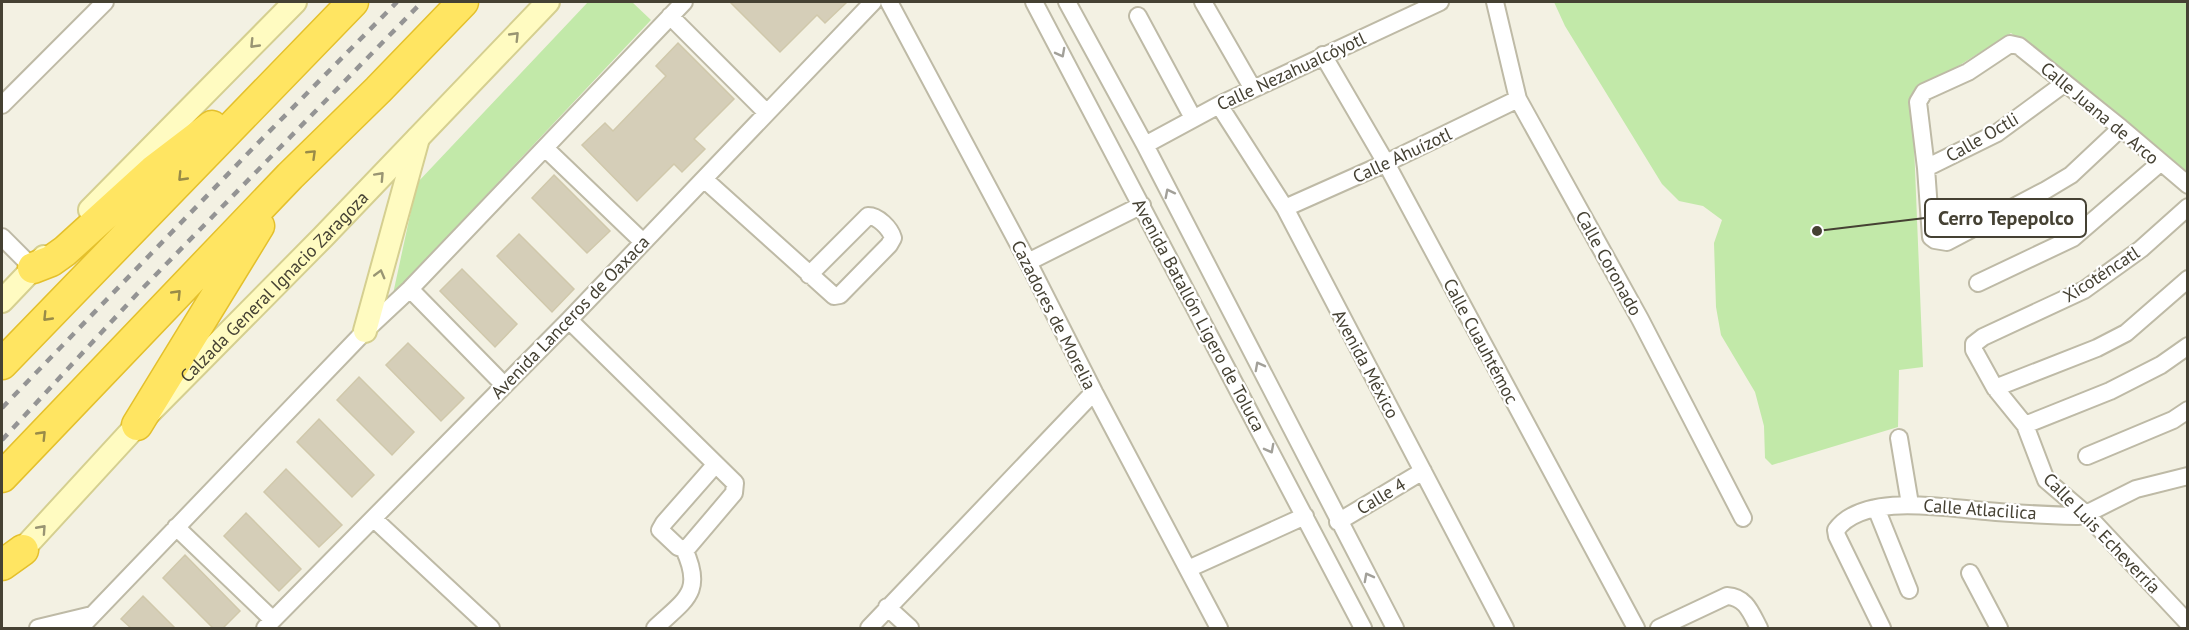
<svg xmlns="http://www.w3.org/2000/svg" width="2189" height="630" font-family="'PT Sans',sans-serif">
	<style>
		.green { fill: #c2e9a9 }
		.building { fill: #d5ceb8; stroke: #d0c8ab; stroke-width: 1.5 }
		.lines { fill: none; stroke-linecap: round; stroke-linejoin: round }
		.minor-casing { stroke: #bebaa6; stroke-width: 20 }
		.secondary-casing { stroke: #d5cf90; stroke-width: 26 }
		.motorway-casing { stroke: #e4c02c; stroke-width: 33 }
		.minor { stroke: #fff; stroke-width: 16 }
		.secondary { stroke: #fffbc1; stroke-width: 22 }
		.motorway { stroke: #ffe562; stroke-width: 30 }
		.rail { stroke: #949494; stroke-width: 4.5; stroke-dasharray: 8 8; stroke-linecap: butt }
		.oneway { stroke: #999573 }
		.oneway2 { stroke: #a2a099 }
		.oneway3 { stroke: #998b48 }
		.labels { text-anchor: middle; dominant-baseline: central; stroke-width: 4.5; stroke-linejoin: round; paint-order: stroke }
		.street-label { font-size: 18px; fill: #454133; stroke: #fff }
		.leader { fill: none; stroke: #454133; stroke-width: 2 }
		.callout-dot { fill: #454133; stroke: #fff; stroke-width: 2 }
		.callout { fill: #fff; stroke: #454133; stroke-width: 2 }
		.callout-label { font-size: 20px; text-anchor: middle; font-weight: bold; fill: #454133 }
	</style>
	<rect width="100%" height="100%" fill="#f3f1e3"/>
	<!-- green -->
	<path class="green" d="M 588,2 L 632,2 L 651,20 L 393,294 L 417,183 Z
		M 1554,2 L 2187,2 L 2187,173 L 2011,33 L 1912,95 L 1923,367 L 1899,370 L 1898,427 L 1772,465 L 1765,458 L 1764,426 L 1755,392 L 1721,335 L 1716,307 L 1714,243 L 1722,220 L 1703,206 L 1679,201 L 1662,184 L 1565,26 Z"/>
	<!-- building -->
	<path class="building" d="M 730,2 L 847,2 L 825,23 L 817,15 L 780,52 Z
		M 678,43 L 734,99 L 694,139 L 705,149 L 682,172 L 674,164 L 637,201 L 582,145 L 605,123 L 613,131 L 666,76 L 656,66 Z
		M 554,175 L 610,231 L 587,253 L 532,198 Z
		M 519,234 L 574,289 L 552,312 L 497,256 Z
		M 462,269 L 517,324 L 495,347 L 440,291 Z
		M 408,343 L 464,398 L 441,421 L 386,365 Z
		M 359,377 L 414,432 L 392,455 L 337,400 Z
		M 319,419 L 374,475 L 352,497 L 297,442 Z
		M 286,469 L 342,525 L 319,547 L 264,492 Z
		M 246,513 L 301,569 L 279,591 L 224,536 Z
		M 185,555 L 240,611 L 223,628 L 213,628 L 163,578 Z
		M 143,596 L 175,628 L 131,628 L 121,619 Z"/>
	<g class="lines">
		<!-- minor casing -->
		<g class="minor-casing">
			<path id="minor" d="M 889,2 L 1028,262 L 1094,392 L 1219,628
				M 1034,2 L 1363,628
				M 1067,2 L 1145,145 L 1395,628
				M 1203,2 L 1253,89
				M 1495,2 L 1518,99 L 1640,319 L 1743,518
				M 670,16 L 766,112
				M 1138,16 L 1193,118
				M 1323,55 L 1386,163 L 1636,628
				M 2,105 L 105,2
				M 1219,105 L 1285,208 L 1505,628
				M 2121,128 L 2071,175 L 2046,190 L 1947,242 L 1935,240 L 1931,237 L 1926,168 L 1918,102 L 1924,92 L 1968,72 L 2010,44 L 2019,46 L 2121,128 L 2188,185
				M 1145,145 L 1219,105 L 1440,2
				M 545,148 L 643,242
				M 1926,168 L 1997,133 L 2065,83
				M 704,179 L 834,296 L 840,295 L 889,245 L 893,238 C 890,228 878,216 868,216 L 809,275
				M 2188,207 L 2141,249 L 2084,290 L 1983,337 L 1974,344 L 1974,350 L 1995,388 L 2025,425 L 2046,480 L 2086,514 L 2188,623
				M 1285,208 L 1386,163 L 1518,99
				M 2,237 L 33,268
				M 1028,262 L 1142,205
				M 1978,283 L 2073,238 L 2160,163
				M 410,289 L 504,385
				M 569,320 L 735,483 L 734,493 L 689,546 L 684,549
				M 1995,388 L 2097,348 L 2126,333 L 2188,279
				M 2025,425 L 2110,391 L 2161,365 L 2188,346
				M 1899,438 L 1910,504
				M 2087,456 L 2173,420 L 2188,410
				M 1876,508 L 1909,590
				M 374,519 L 491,628
				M 1338,522 L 1423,471
				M 176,527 L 273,620
				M 1188,569 L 1305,516
				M 1970,573 L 1999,628
				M 887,607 L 910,628
				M 38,628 L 92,615
				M 80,628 L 365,331 L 410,289 L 684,2
				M 265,628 L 569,320 L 873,2
				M 655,628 C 686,599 704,592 684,549 L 678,547 L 660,530 L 664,523 L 715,465
				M 869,628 L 1094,392
				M 1659,628 L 1727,596 C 1746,597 1751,613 1759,628
				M 1882,628 L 1837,536 L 1836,530 C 1863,492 1946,508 1986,511 C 2017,514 2048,515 2078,516 L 2086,514 L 2136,489 L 2188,476"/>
		</g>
		<!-- secondary casing -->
		<g class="secondary-casing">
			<g id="secondary">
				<path d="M 90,210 L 295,2"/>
				<path d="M 2,301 L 44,257"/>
				<path d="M 365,331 L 418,138"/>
				<path id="s1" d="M 13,560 L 137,425 L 323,237 L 548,2"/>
			</g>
		</g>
		<!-- motorway casing -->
		<g class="motorway-casing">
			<path id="motorway" d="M 33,268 L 51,261 L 65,251 L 153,171 L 212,126
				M 2,364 L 353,2
				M 137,425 L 259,226
				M 2,477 L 290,176 L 378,90 L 463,2
				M 2,565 L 23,550"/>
		</g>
		<!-- minor -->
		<use href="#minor" class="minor"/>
		<!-- secondary -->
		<use href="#secondary" class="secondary"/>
		<!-- motorway -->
		<use href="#motorway" class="motorway"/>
		<!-- rail -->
		<path class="rail" d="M 2,408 L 256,145 L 397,2
			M 2,440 L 137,294 L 422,2"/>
	</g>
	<!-- one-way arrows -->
	<defs><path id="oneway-chevron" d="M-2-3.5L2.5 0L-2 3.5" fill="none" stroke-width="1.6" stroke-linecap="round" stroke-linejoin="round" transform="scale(1.5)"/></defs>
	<g class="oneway">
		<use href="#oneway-chevron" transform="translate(515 36) rotate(-46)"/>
		<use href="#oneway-chevron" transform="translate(254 44) rotate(134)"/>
		<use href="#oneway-chevron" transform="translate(380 176) rotate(-47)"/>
		<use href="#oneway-chevron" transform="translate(380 274) rotate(-75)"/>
		<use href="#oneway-chevron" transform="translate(42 529) rotate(-48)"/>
	</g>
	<g class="oneway2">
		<use href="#oneway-chevron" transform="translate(1061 53) rotate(62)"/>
		<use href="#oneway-chevron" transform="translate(1169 193) rotate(-117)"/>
		<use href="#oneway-chevron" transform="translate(1259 366) rotate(-118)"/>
		<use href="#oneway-chevron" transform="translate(1270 449) rotate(62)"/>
		<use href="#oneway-chevron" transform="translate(1368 577) rotate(-118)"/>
	</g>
	<g class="oneway3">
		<use href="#oneway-chevron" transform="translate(312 154) rotate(-44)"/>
		<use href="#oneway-chevron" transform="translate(182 177) rotate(134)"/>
		<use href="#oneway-chevron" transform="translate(177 294) rotate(-46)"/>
		<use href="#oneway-chevron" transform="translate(47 317) rotate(134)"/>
		<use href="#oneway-chevron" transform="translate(42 435) rotate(-46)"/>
	</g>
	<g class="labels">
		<!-- street labels -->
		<g class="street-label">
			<text transform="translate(1291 71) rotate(-25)">Calle Nezahualcóyotl</text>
			<text transform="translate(2100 113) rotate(40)">Calle Juana de Arco</text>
			<text transform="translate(1982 137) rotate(-30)">Calle Octli</text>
			<text transform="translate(1402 155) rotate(-25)">Calle Ahuízotl</text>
			<text transform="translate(1609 263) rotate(61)">Calle Coronado</text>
			<text transform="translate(2101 274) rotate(-33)">Xicoténcatl</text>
			<text stroke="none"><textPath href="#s1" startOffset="378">Calzada General Ignacio Zaragoza</textPath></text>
			<text transform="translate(1054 315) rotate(63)">Cazadores de Morelia</text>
			<text transform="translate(1199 315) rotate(62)">Avenida Batallón Ligero de Toluca</text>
			<text transform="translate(570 317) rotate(-46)">Avenida Lanceros de Oaxaca</text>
			<text transform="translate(1481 341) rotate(62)">Calle Cuauhtémoc</text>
			<text transform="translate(1366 364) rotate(62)">Avenida México</text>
			<text transform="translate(1381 496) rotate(-31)">Calle 4</text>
			<text transform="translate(1980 509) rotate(4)">Calle Atlacilica</text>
			<text transform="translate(2102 533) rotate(46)">Calle Luis Echeverría</text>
		</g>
	</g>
	<!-- callouts -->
	<path class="leader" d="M1817 231L1925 218"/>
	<circle class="callout-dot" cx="1817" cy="231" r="6"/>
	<rect class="callout" x="1925" y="199" width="161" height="38" rx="6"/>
	<g class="callout-label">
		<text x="2006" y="225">Cerro Tepepolco</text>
	</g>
	<!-- border -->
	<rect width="2189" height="630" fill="none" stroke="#454133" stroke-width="6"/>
</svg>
